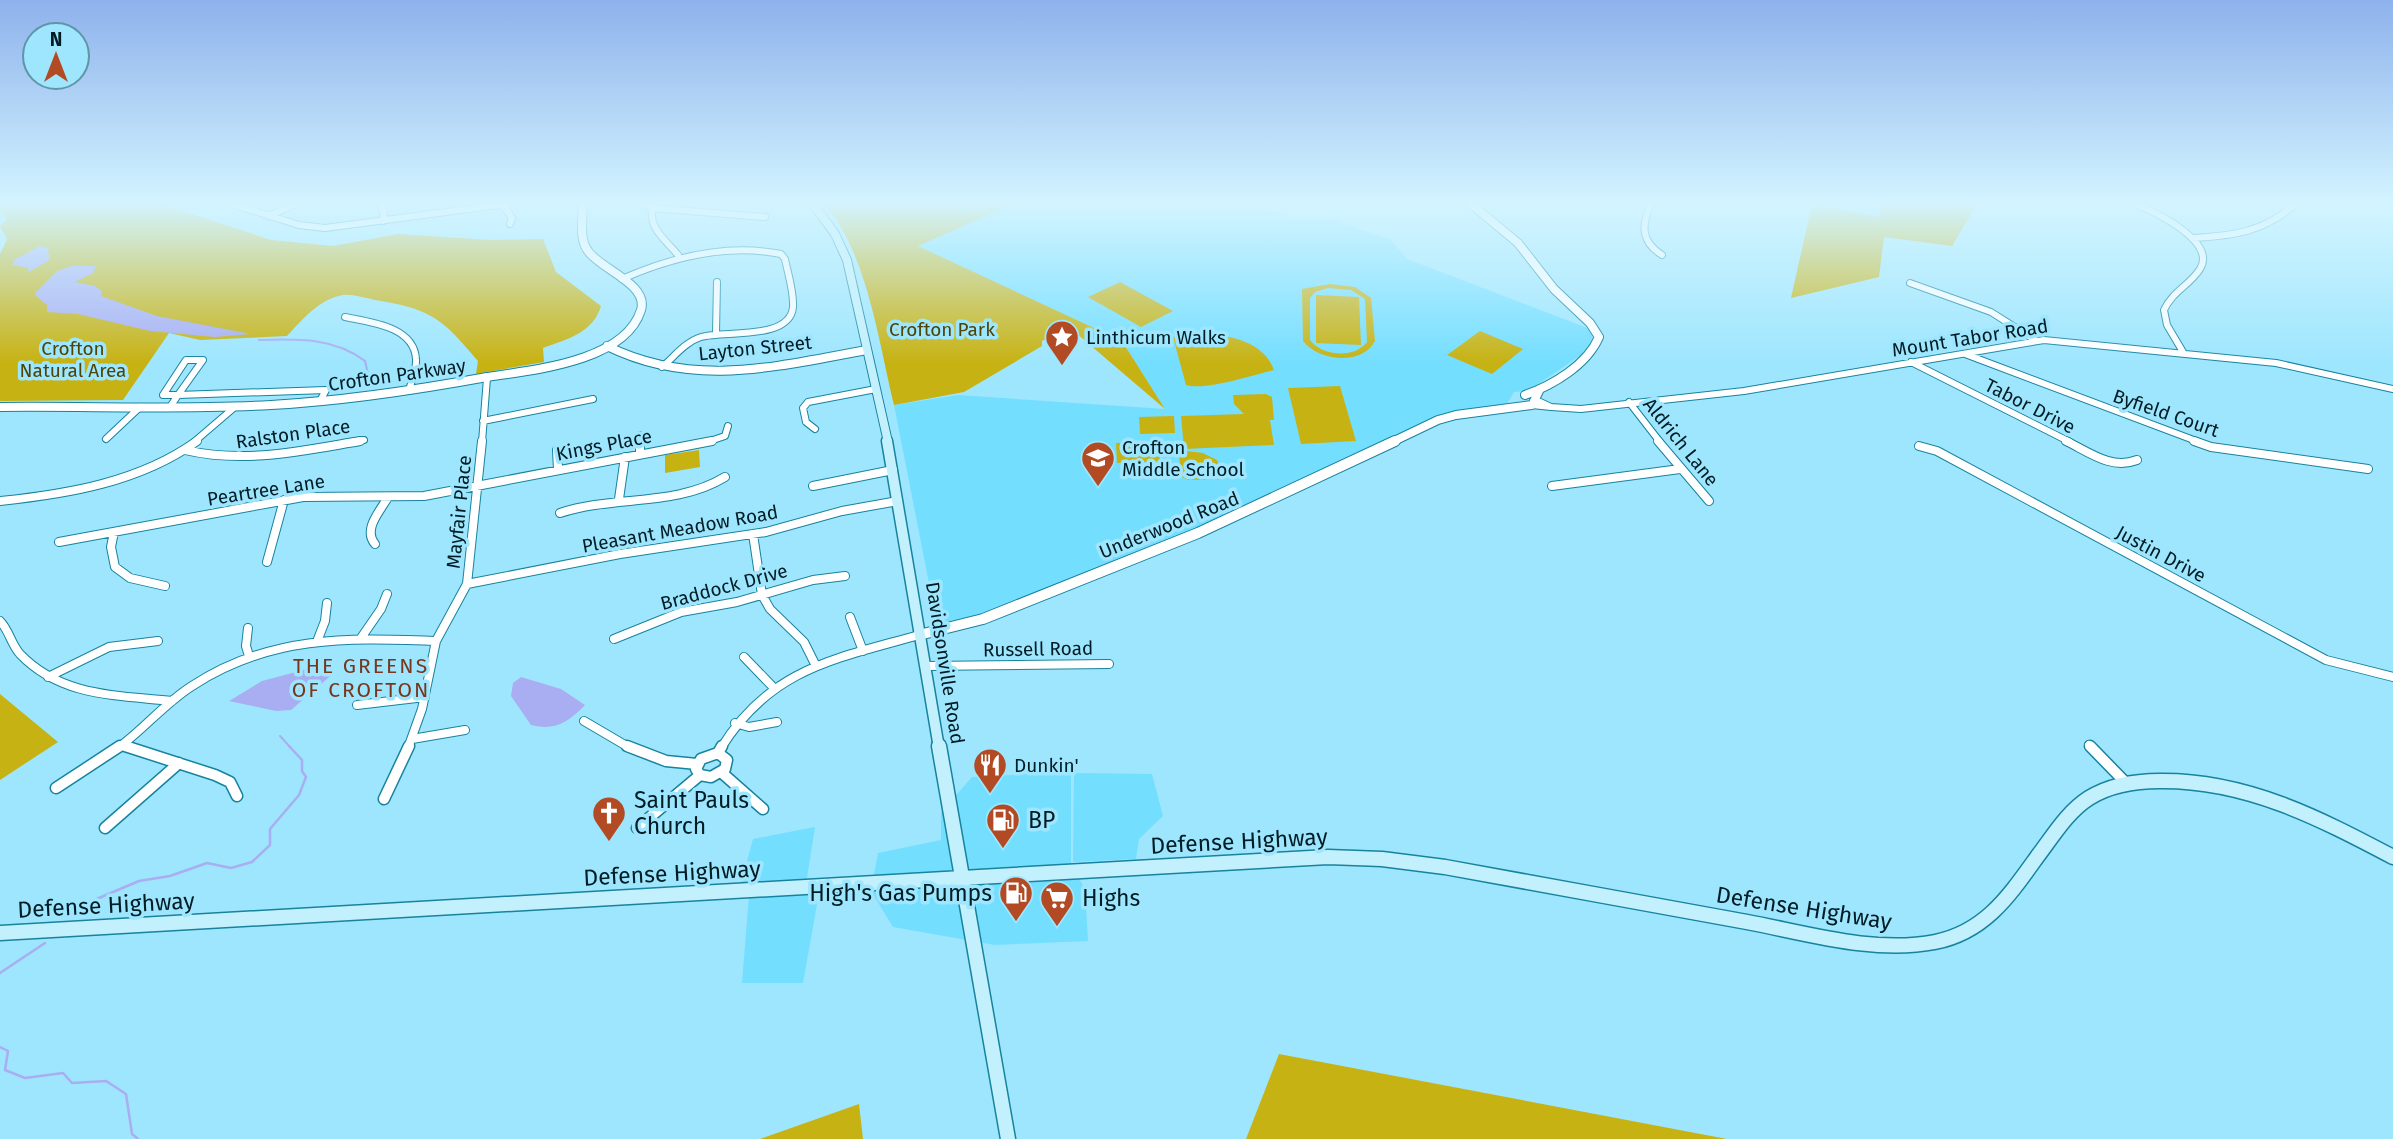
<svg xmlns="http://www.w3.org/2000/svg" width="2393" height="1139" font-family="'Fira Sans',sans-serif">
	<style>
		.built { fill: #74deff }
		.green { fill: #c7b213; fill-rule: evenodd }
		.water { fill: #a8aef1 }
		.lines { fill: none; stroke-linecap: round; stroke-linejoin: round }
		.stream-far1 { stroke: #a8aef1; stroke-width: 2 }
		.stream { stroke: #a8aef1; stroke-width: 2.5 }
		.minor-far2-casing { stroke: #17839e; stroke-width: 8 }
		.minor-far1-casing { stroke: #17839e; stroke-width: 10 }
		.minor-casing { stroke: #17839e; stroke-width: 13 }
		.tertiary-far1-casing { stroke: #17839e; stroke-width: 10 }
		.tertiary-casing { stroke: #17839e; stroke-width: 12 }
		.secondary-far2-casing { stroke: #17839e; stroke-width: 10 }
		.secondary-far1-casing { stroke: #17839e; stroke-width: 13 }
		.secondary-casing { stroke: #17839e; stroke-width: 17 }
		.minor-far2 { stroke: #fff; stroke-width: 6 }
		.minor-far1 { stroke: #fff; stroke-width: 8 }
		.minor { stroke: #fff; stroke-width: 10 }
		.tertiary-far1 { stroke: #fff; stroke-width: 8 }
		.tertiary { stroke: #fff; stroke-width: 10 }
		.secondary-far2 { stroke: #c2f0fc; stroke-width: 8 }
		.secondary-far1 { stroke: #c2f0fc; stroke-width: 10 }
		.secondary { stroke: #c2f0fc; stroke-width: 14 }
		.labels { text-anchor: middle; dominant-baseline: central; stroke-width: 7; stroke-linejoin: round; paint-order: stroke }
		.park-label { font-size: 19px; fill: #4d4406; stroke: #9ee6fe }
		.poi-label { font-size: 19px; fill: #001c24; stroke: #9ee6fe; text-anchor: start }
		.street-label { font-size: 19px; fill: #001c24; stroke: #9ee6fe }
		.neighbourhood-label { font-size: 21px; letter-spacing: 2px; fill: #78361d; stroke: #9ee6fe }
		.near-poi-label { font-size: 23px; fill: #001c24; stroke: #9ee6fe; text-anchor: start }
		.near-street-label { font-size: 23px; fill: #001c24; stroke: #9ee6fe }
	</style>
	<rect width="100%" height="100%" fill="#9ee6fe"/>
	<!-- built -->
	<path class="built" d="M 1013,204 L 1256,204 L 1293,220 L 1333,220 L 1390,239 L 1407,259 L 1590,329 L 1593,340 L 1584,353 L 1528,391 L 1514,392 L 1506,406 L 1455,412 L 1436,417 L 1225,516 L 1058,585 L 980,614 L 937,624 L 894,405 L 958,395 L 1165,409 L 1122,341 L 917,246 Z
		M 1071,772 L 1071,864 L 1085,889 L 1088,941 L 995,945 L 893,927 L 871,891 L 878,853 L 941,840 L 941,812 L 972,777 Z
		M 1074,773 L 1152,774 L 1163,816 L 1139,839 L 1136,859 L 1073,862 Z
		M 815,827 L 807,878 L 819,893 L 803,983 L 742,983 L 749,895 L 741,883 L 753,839 Z"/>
	<!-- green -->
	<path class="green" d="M 0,204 L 162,204 L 271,240 L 333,246 L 398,234 L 490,240 L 543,239 L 556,272 L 601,306 C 593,333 567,339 543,348 L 544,362 L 476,374 L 478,361 C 442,318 431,309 375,300 C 366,298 352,294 343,295 C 319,299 302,320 287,336 L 200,340 L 169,333 L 123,400 L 0,401 L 0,254 L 7,239 L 0,226 L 7,219 L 0,212 Z
		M 824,204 L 1013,204 L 918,246 L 1122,341 L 1165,409 L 1069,327 L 1042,341 L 1042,346 L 964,392 L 894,405 C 879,344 867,251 824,204 Z
		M 1812,204 L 1881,217 L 1879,204 L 1977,204 L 1952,246 L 1884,237 L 1879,277 L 1791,298 Z
		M 1120,282 L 1173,311 L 1141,327 L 1088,297 Z
		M 1330,284 L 1355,287 L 1371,298 L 1375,341 C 1362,366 1318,361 1303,341 L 1302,289 ZM 1328,288 L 1351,290 L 1365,299 L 1367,342 C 1354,359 1322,356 1310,340 L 1310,298 L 1315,292 Z
		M 1316,295 L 1359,297 L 1361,345 L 1316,343 Z
		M 1480,331 L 1523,349 L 1492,374 L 1447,355 Z
		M 1200,334 C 1228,335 1263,340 1274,370 C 1252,375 1206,391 1186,385 L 1173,337 Z
		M 1340,386 L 1356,441 L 1301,444 L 1288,388 Z
		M 1266,394 L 1272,397 L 1274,420 L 1270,420 L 1274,445 L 1184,449 L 1181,416 L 1244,414 L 1234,404 L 1233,395 Z
		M 1174,416 L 1175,433 L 1140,434 L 1139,417 Z
		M 1159,441 L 1160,461 L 1117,463 L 1116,443 Z
		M 699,450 L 700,467 L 665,473 L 665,455 Z
		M 1178,450 L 1203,453 L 1217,460 L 1225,479 L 1188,480 L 1182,477 Z
		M 0,694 L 58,742 L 0,780 Z
		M 1279,1054 L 1727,1139 L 1246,1139 Z
		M 859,1104 L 863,1139 L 760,1139 Z"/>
	<!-- water -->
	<path class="water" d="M 40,246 L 49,248 L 47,252 L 50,255 L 48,261 L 27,273 L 29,268 L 13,265 L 14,260 Z
		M 72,266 L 96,266 L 93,273 L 75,282 L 95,286 L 102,291 L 101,296 L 157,316 L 251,334 L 215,337 L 150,331 L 78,314 L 47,312 L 47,305 L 35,295 L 36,292 L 57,271 Z
		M 307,669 L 335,672 L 291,710 L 276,711 L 229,701 L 262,681 Z
		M 521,677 L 561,689 L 585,705 C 568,723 554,731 531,725 L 511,696 L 513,683 Z"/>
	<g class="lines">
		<!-- stream-far1 -->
		<path class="stream-far1" d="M 259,340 C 297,339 334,337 365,361 L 368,374 L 366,385
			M 280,736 L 291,748"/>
		<!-- stream -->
		<path class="stream" d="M 68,915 L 73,909 L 139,881 L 170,876 L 207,863 L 231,868 L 252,862 L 270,845 L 270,829 L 299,795 L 306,777 L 302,771 L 302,760 L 289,746
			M 0,973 L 45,943
			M 0,1047 L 8,1051 L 5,1070 L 25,1078 L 63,1073 L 72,1083 L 106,1081 L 126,1094 L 132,1134 L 138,1139"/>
		<!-- minor-far2 casing -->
		<g class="minor-far2-casing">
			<path id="minor-far2" d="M 232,204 L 299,225 L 325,228 L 506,204
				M 653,204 C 647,228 664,238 678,255
				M 1651,204 C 1641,225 1641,242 1662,255
				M 503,205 L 512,218 L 510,224
				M 2138,205 C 2157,213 2217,242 2200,269 C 2190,285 2172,292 2164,310 L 2167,325 L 2183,352
				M 381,207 L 384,212 L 383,221
				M 651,208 L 765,217
				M 269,216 L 295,204
				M 2192,238 C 2232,236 2265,232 2295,204
				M 622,279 C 672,257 726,243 781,254 L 785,259 C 788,274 794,292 793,307 C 790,341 723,330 701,337 C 685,342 674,357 662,367
				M 1910,283 L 1991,312 L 2035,340
				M 345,317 C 369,322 414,326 416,359 C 417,369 411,381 409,391
				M 716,333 L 717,282
				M 1965,354 L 2199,442
				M 186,360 L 203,360 L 178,395 L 163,395 Z
				M 1911,362 L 2070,442
				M 178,395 L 326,390 L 320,401
				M 1629,402 L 1660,442
				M 1532,405 L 1551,407 L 1536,400
				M 170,407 L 178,395
				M 1551,407 L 1581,409 L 1744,391 L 2044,340 L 2276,363 L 2393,389
				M 483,421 L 593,399
				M 815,429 L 806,422 L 803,408 L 808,402 L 876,389
				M 640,435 L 640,442
				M 106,439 L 140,407
				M 194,442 L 236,406
				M 350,442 L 364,440
				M 482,442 L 487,378
				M 707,442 L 725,436 L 728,426"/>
		</g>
		<!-- minor-far1 casing -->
		<g class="minor-far1-casing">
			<path id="minor-far1" d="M 640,441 L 640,454
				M 1658,441 L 1709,501
				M 2066,441 C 2089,452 2111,470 2137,460
				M 2194,441 L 2211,447 L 2368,469
				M 1919,446 L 1937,451 L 2326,660 L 2393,677
				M 185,450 C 245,464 301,451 360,441
				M 557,450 L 558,470
				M 813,486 L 893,470
				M 1552,486 L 1680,469
				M 619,499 L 625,457
				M 0,501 C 68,494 140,482 197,441
				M 560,513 C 614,495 676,507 725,477
				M 114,532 L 111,547 L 115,567 L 130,578 L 165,586
				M 753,534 L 762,595 L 770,609 L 804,642 L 816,666
				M 59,542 L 303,497 L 424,496 L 712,441
				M 375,544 C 363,530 379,512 387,499
				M 267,562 L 284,500
				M 467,584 L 620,554 L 766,532 L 842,511 L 898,501
				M 850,617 L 863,651
				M 0,621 C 9,630 11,644 20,654 C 61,697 117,695 172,701
				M 248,628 L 246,646 L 249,656
				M 361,638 L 381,609 L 387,594
				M 318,639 L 325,621 L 327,603
				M 614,639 L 681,612 L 737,602 L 813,580 L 845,576
				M 744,657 L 773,687
				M 925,666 L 1109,664
				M 48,677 L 109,647 L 158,641
				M 357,705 L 425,697
				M 584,721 L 630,748
				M 735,723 L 749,727 L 777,722
				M 412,739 L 465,730
				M 122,745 L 131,748
				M 2089,745 L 2092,748
				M 118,748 C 144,729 165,703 192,686 C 270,635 347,638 436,641
				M 408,748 L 422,709 L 436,641 L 467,584 L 482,441
				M 721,748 C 771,668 835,659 919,635"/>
		</g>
		<!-- minor casing -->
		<g class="minor-casing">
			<path id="minor" d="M 125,746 L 215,775 L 230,782 L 237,796
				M 627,746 L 666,761 L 697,764
				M 2090,746 L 2127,784
				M 718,753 L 722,746
				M 718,753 L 727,760 L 725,769 L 711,777 L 700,775 L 696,769 L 701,759 Z
				M 721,772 L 763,809
				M 56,788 L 120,746
				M 384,799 L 409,746
				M 105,828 L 179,763
				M 637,828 L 700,775"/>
		</g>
		<!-- tertiary-far1 casing -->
		<g class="tertiary-far1-casing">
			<path id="tertiary-far1" d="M 1471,204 L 1518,243 L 1554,289 L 1590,323 L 1599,337 C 1587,365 1553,385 1525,395
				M 607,346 C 694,389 777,366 867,350
				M 0,407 C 90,406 181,410 271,405 C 344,401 416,390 487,377 C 532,370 625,362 641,310 C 649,284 600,269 588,251 C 578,237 584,220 582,204
				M 1392,442 L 1438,420 L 1456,415 L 1532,405 L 1539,391"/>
		</g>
		<!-- tertiary casing -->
		<g class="tertiary-casing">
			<path id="tertiary" d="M 919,635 L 983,619 L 1198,533 L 1395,441"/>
		</g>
		<!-- secondary-far2 casing -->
		<g class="secondary-far2-casing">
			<path id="secondary-far2" d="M 813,204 L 835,234 L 847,260 L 888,442"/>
		</g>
		<!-- secondary-far1 casing -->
		<g class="secondary-far1-casing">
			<path id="secondary-far1" d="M 887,441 L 939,748"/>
		</g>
		<!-- secondary casing -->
		<g class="secondary-casing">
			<path id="secondary" d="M 939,746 L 1008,1139
				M 0,933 L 1328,857 L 1382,859 L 1445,867 C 1546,885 1646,904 1747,922 C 1806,933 1874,954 1935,942 C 1985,932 2009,896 2037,857 C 2053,836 2067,812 2089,798 C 2110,785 2136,781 2160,781 C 2246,780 2319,818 2393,857"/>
		</g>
		<!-- minor-far2 -->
		<use href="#minor-far2" class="minor-far2"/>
		<!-- minor-far1 -->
		<use href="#minor-far1" class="minor-far1"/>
		<!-- minor -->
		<use href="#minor" class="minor"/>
		<!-- tertiary-far1 -->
		<use href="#tertiary-far1" class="tertiary-far1"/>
		<!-- tertiary -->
		<use href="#tertiary" class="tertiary"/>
		<!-- secondary-far2 -->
		<use href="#secondary-far2" class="secondary-far2"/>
		<!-- secondary-far1 -->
		<use href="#secondary-far1" class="secondary-far1"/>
		<!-- secondary -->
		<use href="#secondary" class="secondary"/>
	</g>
	<!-- sky -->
	<linearGradient id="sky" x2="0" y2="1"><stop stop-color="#8eb2ec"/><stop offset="0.56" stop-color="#d3f4ff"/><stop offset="1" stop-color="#d3f4ff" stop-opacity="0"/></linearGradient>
	<rect width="2393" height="363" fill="url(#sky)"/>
	<!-- icons -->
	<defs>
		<g id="sight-pin" transform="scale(1.75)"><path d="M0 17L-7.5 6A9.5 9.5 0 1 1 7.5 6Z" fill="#b24b23" stroke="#9ee6fe"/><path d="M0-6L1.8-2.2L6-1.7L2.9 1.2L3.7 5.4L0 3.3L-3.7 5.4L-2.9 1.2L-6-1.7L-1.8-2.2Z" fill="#fff"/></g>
		<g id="school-pin" transform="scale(1.75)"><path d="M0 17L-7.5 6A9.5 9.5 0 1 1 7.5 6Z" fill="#b24b23" stroke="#9ee6fe"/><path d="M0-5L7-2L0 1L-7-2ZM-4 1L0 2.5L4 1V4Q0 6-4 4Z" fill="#fff"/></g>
		<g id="restaurant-pin" transform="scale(1.75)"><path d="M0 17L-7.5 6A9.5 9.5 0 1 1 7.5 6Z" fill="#b24b23" stroke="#9ee6fe"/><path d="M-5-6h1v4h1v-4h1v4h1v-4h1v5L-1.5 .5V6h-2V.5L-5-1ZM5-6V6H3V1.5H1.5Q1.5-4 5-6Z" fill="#fff"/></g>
		<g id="church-pin" transform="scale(1.75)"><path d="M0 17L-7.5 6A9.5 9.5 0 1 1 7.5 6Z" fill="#b24b23" stroke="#9ee6fe"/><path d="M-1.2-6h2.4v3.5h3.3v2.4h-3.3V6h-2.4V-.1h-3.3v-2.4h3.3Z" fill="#fff"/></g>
		<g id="fuel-pin" transform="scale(1.75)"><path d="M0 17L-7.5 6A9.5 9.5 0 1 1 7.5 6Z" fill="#b24b23" stroke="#9ee6fe"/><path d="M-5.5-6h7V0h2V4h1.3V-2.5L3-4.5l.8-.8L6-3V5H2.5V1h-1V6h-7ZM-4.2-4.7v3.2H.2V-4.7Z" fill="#fff"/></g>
		<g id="supermarket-pin" transform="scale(1.75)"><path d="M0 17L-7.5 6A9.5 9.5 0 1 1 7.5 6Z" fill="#b24b23" stroke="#9ee6fe"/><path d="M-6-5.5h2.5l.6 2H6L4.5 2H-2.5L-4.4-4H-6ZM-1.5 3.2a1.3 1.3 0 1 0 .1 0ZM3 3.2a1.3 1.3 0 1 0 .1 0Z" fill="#fff"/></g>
	</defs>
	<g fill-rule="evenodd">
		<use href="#sight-pin" x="1062" y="337"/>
		<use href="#school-pin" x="1098" y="458"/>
		<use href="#restaurant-pin" x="990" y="765"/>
		<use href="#church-pin" x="609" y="813"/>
		<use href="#fuel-pin" x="1003" y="820"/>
		<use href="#fuel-pin" x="1016" y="893"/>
		<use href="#supermarket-pin" x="1057" y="898"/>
	</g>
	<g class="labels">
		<!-- park labels -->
		<g class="park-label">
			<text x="942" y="329">Crofton Park</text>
			<text x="73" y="348">Crofton<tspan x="73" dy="22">Natural Area</tspan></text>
		</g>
		<!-- poi labels -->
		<g class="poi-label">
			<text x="1086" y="337">Linthicum Walks</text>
			<text x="1122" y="447">Crofton<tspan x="1122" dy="22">Middle School</tspan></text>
			<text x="1014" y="765">Dunkin'</text>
		</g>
		<!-- street labels -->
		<g class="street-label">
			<text transform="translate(1970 338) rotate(-9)">Mount Tabor Road</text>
			<text transform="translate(755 348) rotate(-6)">Layton Street</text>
			<text transform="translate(397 375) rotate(-8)">Crofton Parkway</text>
			<text transform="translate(2030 406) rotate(27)">Tabor Drive</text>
			<text transform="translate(2166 413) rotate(19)">Byfield Court</text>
			<text transform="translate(293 434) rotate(-8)">Ralston Place</text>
			<text transform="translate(1681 442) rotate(51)">Aldrich Lane</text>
			<text transform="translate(604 445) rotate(-11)">Kings Place</text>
			<text transform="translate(266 490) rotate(-9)">Peartree Lane</text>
			<text transform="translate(459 512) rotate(-84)">Mayfair Place</text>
			<text transform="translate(1169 525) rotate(-22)">Underwood Road</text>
			<text transform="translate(680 529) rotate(-10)">Pleasant Meadow Road</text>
			<text transform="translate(2161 554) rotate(28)">Justin Drive</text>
			<text transform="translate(724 587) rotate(-15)">Braddock Drive</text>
			<text transform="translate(1038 649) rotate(-1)">Russell Road</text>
			<text transform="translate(945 663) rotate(81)">Davidsonville Road</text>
		</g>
		<!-- neighbourhood labels -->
		<g class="neighbourhood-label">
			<text x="361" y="666">THE GREENS<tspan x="361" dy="24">OF CROFTON</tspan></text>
		</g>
		<!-- near-poi labels -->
		<g class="near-poi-label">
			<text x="634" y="800">Saint Pauls<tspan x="634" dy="26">Church</tspan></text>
			<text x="1028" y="820">BP</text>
			<text x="992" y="893" text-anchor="end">High's Gas Pumps</text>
			<text x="1082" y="898">Highs</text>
		</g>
		<!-- near-street labels -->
		<g class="near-street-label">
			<text transform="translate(1239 841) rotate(-3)">Defense Highway</text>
			<text transform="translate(672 873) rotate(-3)">Defense Highway</text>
			<text transform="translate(106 905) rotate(-3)">Defense Highway</text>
			<text transform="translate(1804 908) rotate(9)">Defense Highway</text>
		</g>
	</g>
	<!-- north arrow -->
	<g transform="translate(56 56)"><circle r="33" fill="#9ee6fe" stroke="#5f95a7" stroke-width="2"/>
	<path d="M0-5L12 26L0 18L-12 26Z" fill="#b24b23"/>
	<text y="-10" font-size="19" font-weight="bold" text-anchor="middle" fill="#001c24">N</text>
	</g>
</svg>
